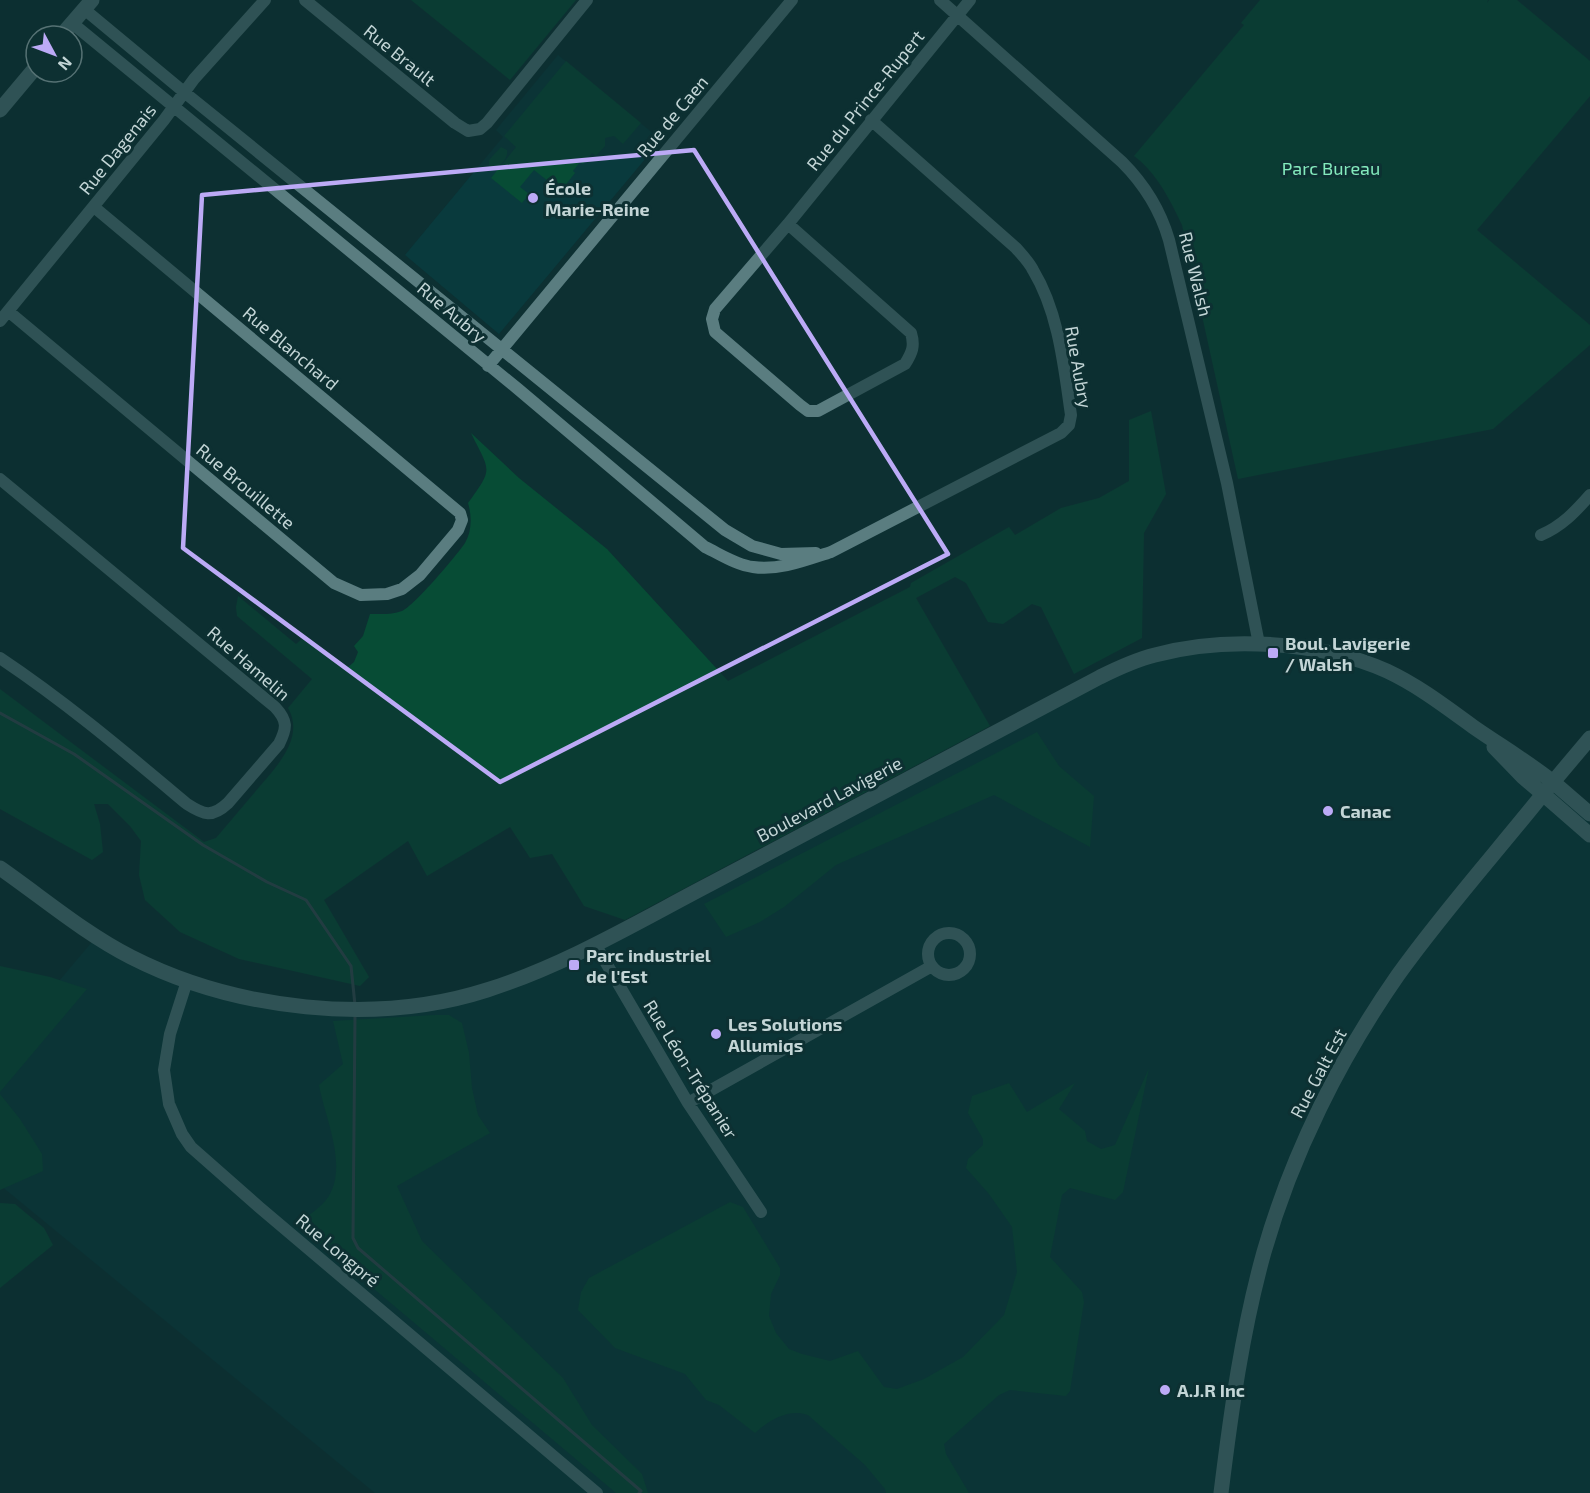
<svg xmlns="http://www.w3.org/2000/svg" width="1590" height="1493" font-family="'Exo 2',sans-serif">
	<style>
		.built { fill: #093a3d }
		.green { fill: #074c35 }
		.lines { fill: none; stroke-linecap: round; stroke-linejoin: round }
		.stream { stroke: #3d4d56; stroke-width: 3 }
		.minor { stroke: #5a7d80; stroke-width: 12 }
		.tertiary { stroke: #5a7d80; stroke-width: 15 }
		.secondary { stroke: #5a7d80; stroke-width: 15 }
		.marked { fill: none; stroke: #bcaaf6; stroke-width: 4.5; stroke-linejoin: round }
		.poi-dot { fill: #bcaaf6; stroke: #0d3032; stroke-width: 2 }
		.labels { text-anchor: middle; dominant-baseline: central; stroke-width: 6; stroke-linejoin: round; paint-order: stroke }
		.street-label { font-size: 18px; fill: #c3d5d6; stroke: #0d3032 }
		.park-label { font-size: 18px; fill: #84eabd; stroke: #0d3032 }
		.poi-label { font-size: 18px; font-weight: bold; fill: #c3d5d6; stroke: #0d3032; text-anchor: start }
	</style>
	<rect width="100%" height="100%" fill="#0d3032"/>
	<!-- built -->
	<path class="built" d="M 558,55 L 661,140 L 499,334 L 405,255 L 503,137 L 496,130 Z
		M 1238,644 L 1384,670 L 1527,770 L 1590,823 L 1590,1493 L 375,1493 L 0,1185 L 0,1051 L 97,936 L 235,994 L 380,1009 L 521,978 L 1125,665 Z"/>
	<!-- green -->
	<path class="green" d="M 411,0 L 576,0 L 510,80 Z
		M 1260,0 L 1488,0 L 1487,3 L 1489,0 L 1517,0 L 1590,61 L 1590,96 L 1477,230 L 1590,325 L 1590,345 L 1493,429 L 1238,479 L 1182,225 C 1170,200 1157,173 1134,156 L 1244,25 L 1241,23 Z
		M 566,61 L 641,123 L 623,144 L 614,136 L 605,138 L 605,146 L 596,156 L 592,153 L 583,164 L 580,162 L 573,171 L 575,173 L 567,183 L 570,186 L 567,190 L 562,185 L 558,189 L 534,170 L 520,187 L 529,194 L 522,203 L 491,178 L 516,147 L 504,136 Z
		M 501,147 L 507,150 C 509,158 499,168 491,169 L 489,167 L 489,160 Z
		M 1151,411 L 1166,494 L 1144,533 L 1142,638 L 1074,674 L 1041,607 L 1032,604 L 1003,624 L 988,622 L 966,583 L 955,577 L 916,598 L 990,726 L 625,920 L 584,906 L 552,854 L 530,858 L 510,827 L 427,876 L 408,841 L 324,900 L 369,977 L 360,986 L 239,959 L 180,932 L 145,900 L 139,875 L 141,841 L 130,826 L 108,804 L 94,804 L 100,824 L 103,852 L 92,860 L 0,809 L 0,689 L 204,842 L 216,838 C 229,823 242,807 255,792 C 274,769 306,739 288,708 L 312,679 L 237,616 L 236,607 L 238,596 L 296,644 L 302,639 L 347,668 L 354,662 L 358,652 L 354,646 L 363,636 L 370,614 C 381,614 392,615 402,611 C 414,606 457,555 465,543 C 472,531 472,516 468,503 C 494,467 490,472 471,433 L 519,478 L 607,549 L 728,681 L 910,587 L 911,583 L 1009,527 L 1015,535 L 1061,508 L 1099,498 L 1129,481 L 1129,420 Z
		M 1037,732 L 1059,766 L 1094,796 L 1090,847 L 994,795 L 836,865 L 784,907 L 760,922 L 726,937 L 704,904 Z
		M 0,966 L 50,977 L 87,989 L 0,1092 Z
		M 435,1015 L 449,1015 L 462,1023 L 469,1053 L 472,1088 L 478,1115 L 490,1133 L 397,1186 L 422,1241 L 563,1378 L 592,1425 L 642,1474 L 648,1493 L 616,1493 L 297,1224 C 306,1217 319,1209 326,1200 C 350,1169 325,1119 319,1085 L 343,1064 L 333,1021 Z
		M 1149,1068 L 1123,1192 L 1115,1200 L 1070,1188 L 1062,1195 L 1050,1257 L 1082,1292 L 1084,1302 L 1070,1391 L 1066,1396 L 1010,1390 L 999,1395 L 944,1444 L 946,1454 L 969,1493 L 886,1493 L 885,1489 L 865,1465 L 808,1415 C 789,1408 769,1420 755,1433 L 719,1405 L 706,1400 L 685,1374 L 615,1348 L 578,1310 L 581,1292 L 589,1278 L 730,1202 L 743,1207 L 780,1268 L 780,1275 L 771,1294 L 769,1316 L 776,1333 L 789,1349 L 802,1354 L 830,1361 L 858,1351 L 884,1387 L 897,1389 L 924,1379 L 963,1357 L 1004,1315 L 1017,1272 L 1012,1227 L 989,1194 L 966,1168 L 968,1159 L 983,1145 L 983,1139 L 968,1113 L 972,1096 L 1009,1083 L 1027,1112 L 1075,1083 L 1059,1109 L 1085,1131 L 1087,1141 L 1101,1149 L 1115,1145 Z
		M 0,1094 L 20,1119 L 42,1154 L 43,1171 L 0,1190 Z
		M 0,1203 L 15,1204 L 44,1228 L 53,1245 L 0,1288 Z"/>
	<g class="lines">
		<!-- stream -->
		<path class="stream" d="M 0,713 L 74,754 L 203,845 L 267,882 L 306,900 L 351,966 L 355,1005
			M 355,1015 L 353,1238 L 358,1248 L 641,1491 L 639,1493"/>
		<!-- minor -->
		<path class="minor" d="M 305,0 L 455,123 L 468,131 L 480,129 L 487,123 L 587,0
			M 940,0 L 1122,162 C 1145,185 1160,209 1169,240 L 1227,483 L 1259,644
			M 84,9 L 184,92 L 725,530 L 752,546 L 781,554 L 816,553
			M 72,23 L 518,389 L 705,547 C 720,554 736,565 753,567 C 779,571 806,560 831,552 L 1061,433 L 1069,425 L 1071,415 C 1064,367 1059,313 1033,270 C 1029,262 1022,255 1016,248 L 871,120
			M 788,224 L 911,333 C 915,346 912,353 905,364 L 818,411 L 808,411 L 800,405 L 715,332 L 712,319 L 715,309 L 788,224 L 970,0
			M 8,311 L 334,583 L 361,595 L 387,594 L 402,589 L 420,575 L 458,530 L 462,520 L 460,513 L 94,207
			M 0,321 L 164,120 L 194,79 L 265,0
			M 488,366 L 792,0
			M 0,479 L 275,707 C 288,721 287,728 279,744 L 228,803 C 212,818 204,815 187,804 C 126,753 66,702 0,658
			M 1541,535 C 1562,526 1575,512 1590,495
			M928 954a21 21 0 1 1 42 0a21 21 0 1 1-42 0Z
			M 595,944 L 688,1103 L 761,1212
			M 187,981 L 170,1034 L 164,1070 L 169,1104 L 182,1134 L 191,1147 L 259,1207 L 597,1493
			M 688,1103 L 932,966"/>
		<!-- tertiary -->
		<path class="tertiary" d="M 61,36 L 92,0
			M 0,110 L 36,67
			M 0,868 C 43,898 84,933 131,957 C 235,1010 375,1026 487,990 C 566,965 639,921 712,883 C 842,815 971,746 1100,677 C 1118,668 1135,660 1155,655 C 1225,636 1320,641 1387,671 C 1419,686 1446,707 1475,728 C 1501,746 1528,762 1553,782
			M 1221,1493 C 1231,1412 1242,1331 1264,1252 C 1292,1154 1340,1058 1398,975 C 1443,912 1495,854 1543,794 L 1523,777 L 1494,747"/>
		<!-- secondary -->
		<path class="secondary" d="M 1590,738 L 1543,794 L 1590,835
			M 1553,782 L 1590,814"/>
	</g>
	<!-- marked area -->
	<path d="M0 0H1590V1493H0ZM 694,150 L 948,554 L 500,782 L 183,548 L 202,195 Z" fill="#0d3032" fill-opacity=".55" fill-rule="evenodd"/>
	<path class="marked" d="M 694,150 L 948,554 L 500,782 L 183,548 L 202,195 Z"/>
	<!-- markers -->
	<g class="poi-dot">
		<circle cx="533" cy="198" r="6"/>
		<rect x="1267" y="647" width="12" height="12" rx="3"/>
		<circle cx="1328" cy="811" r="6"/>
		<rect x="568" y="959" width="12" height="12" rx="3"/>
		<circle cx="716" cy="1034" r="6"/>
		<circle cx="1165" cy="1390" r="6"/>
	</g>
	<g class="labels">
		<!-- street labels -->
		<g class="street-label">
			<text transform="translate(400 55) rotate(39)">Rue Brault</text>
			<text transform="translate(865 100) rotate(-51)">Rue du Prince-Rupert</text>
			<text transform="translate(672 116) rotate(-50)">Rue de Caen</text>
			<text transform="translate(117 149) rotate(-51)">Rue Dagenais</text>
			<text transform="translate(1196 274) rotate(76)">Rue Walsh</text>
			<text transform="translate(452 312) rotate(40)">Rue Aubry</text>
			<text transform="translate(291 348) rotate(40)">Rue Blanchard</text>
			<text transform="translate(1079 367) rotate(80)">Rue Aubry</text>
			<text transform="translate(246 486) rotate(40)">Rue Brouillette</text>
			<text transform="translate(249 663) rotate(41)">Rue Hamelin</text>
			<text transform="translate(829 799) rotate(-28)">Boulevard Lavigerie</text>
			<text transform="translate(691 1069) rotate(58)">Rue Léon-Trépanier</text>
			<text transform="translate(1318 1073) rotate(-62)">Rue Galt Est</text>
			<text transform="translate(338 1250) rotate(40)">Rue Longpré</text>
		</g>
		<!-- park labels -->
		<g class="park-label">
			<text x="1331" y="168">Parc Bureau</text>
		</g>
		<!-- poi labels -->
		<g class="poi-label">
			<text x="545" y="188">École<tspan x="545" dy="21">Marie-Reine</tspan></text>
			<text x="1285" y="643">Boul. Lavigerie<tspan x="1285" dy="21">/ Walsh</tspan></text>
			<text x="1340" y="811">Canac</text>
			<text x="586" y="955">Parc industriel<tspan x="586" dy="21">de l'Est</tspan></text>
			<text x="728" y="1024">Les Solutions<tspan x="728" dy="21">Allumiqs</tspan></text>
			<text x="1177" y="1390">A.J.R Inc</text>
		</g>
	</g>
	<!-- north arrow -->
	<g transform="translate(54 54) rotate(131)"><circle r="28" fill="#0d3032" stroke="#567274" stroke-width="1.5"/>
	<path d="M0-4.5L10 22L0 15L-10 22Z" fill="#bcaaf6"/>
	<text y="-9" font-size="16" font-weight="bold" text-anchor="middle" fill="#c3d5d6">N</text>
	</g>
</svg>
